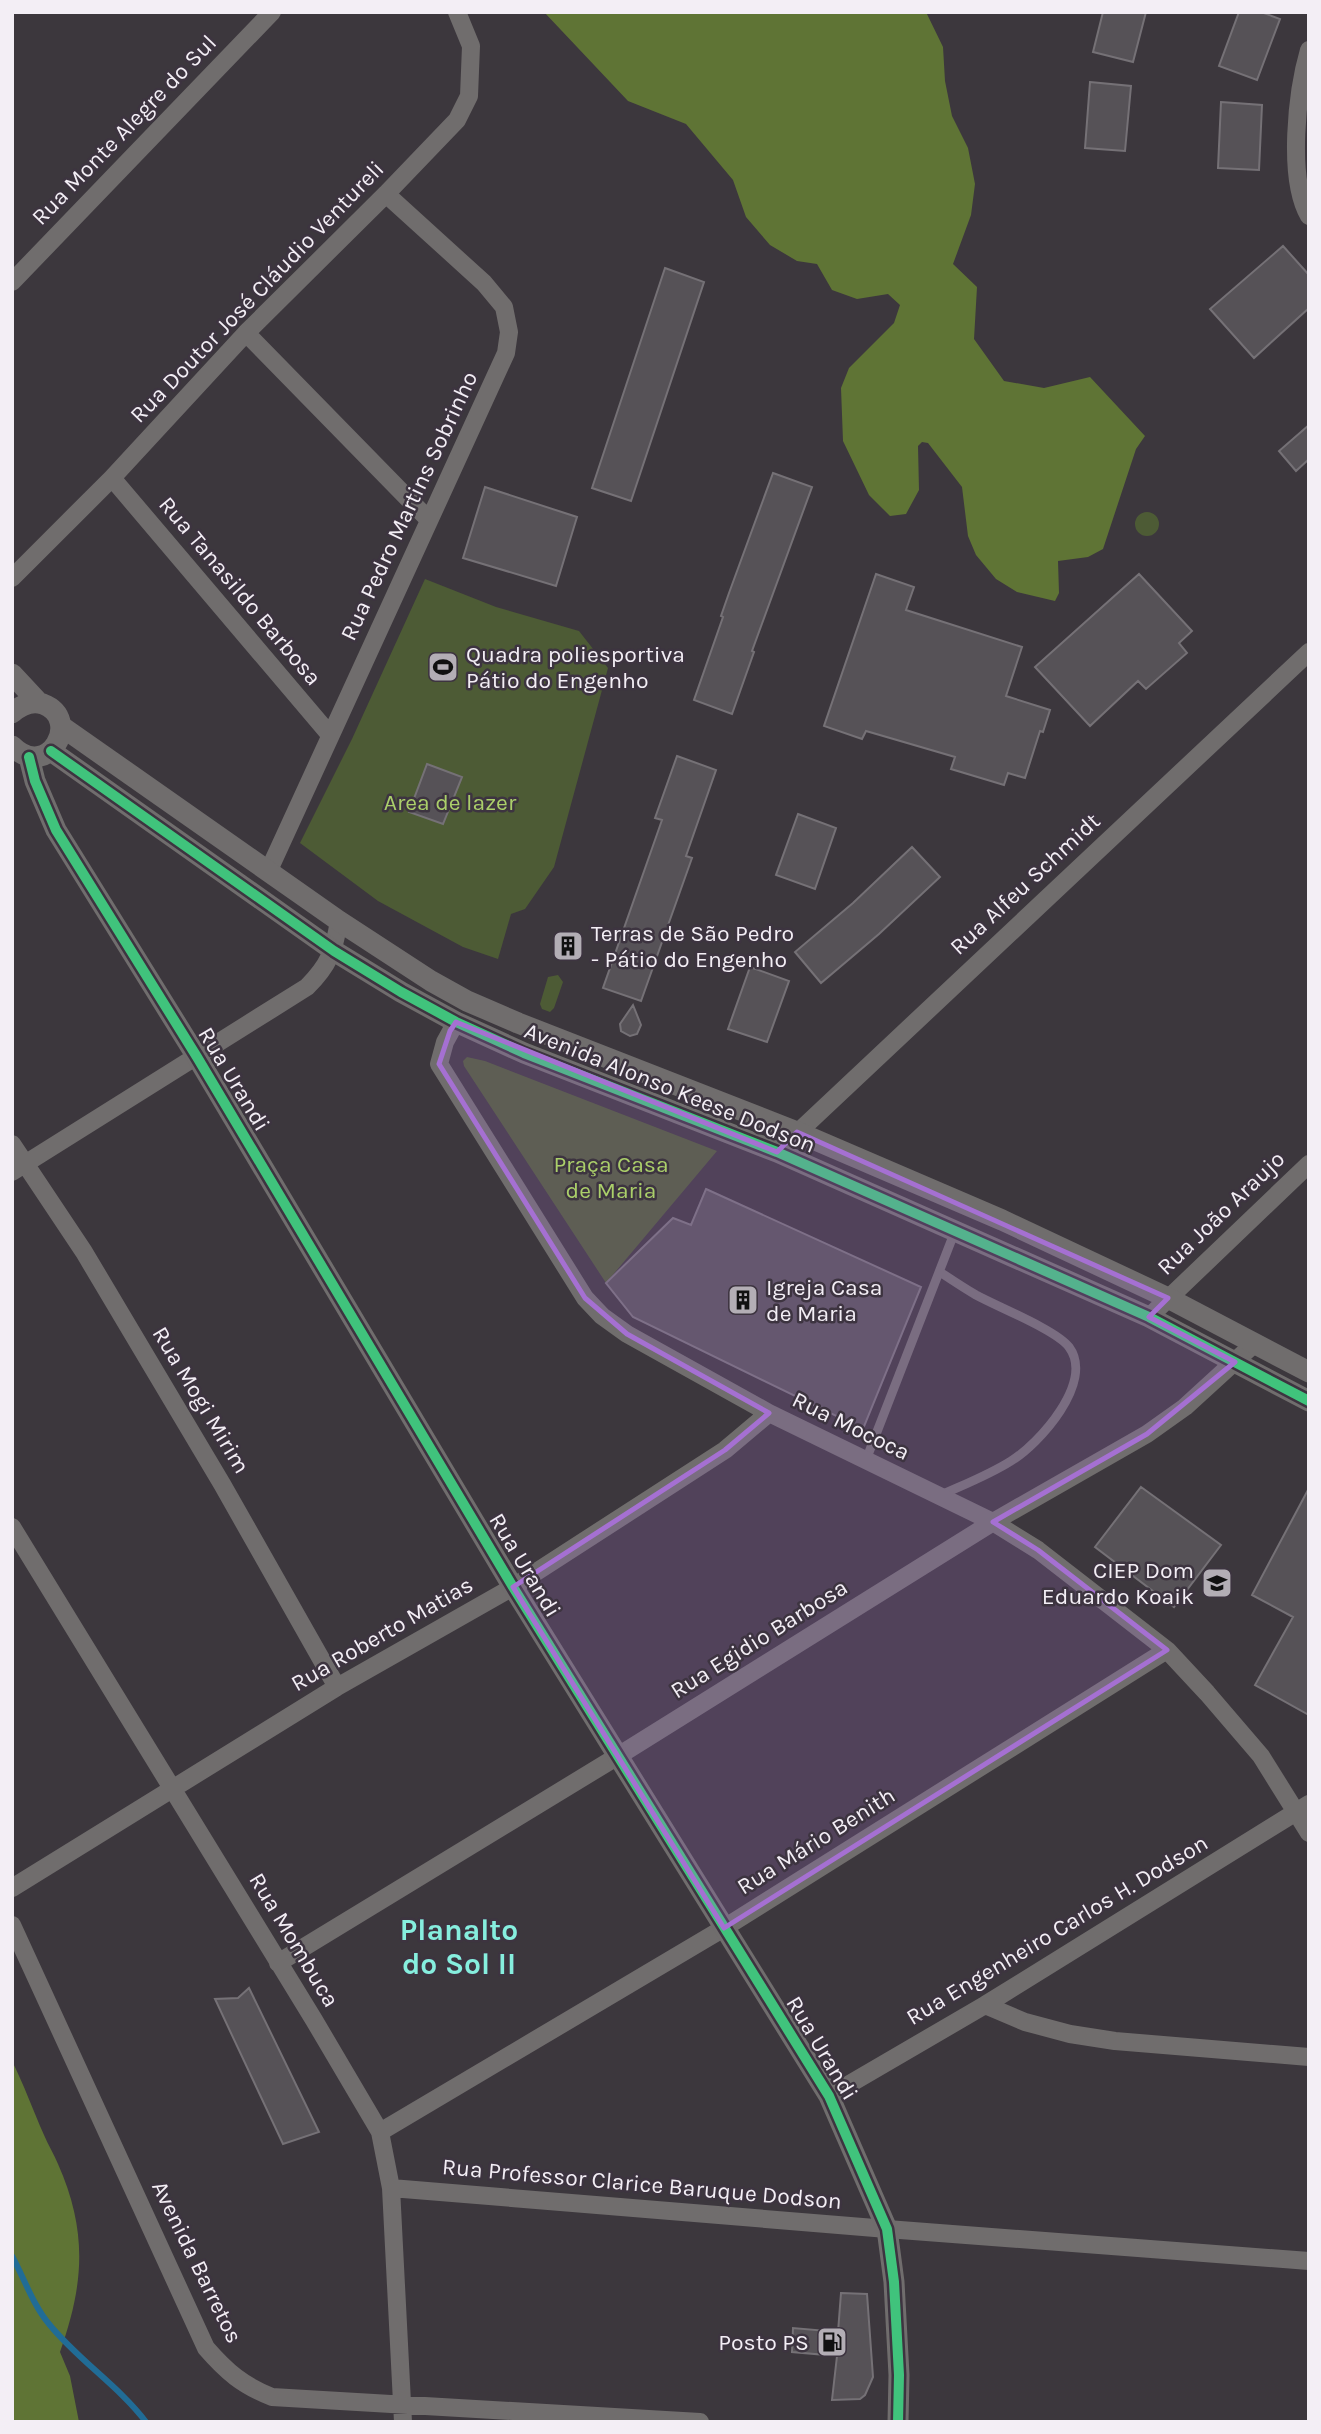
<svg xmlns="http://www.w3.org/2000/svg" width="1321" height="2434" font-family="Karla,sans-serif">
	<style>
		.green { fill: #4d5b35 }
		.forest { fill: #5f7435 }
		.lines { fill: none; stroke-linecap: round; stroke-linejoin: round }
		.stream { stroke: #216c96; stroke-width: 6 }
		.building { fill: #565257; stroke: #757176; stroke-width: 2 }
		.service { stroke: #706d6d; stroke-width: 9 }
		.minor { stroke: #706d6d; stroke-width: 18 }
		.tertiary { stroke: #706d6d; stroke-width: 21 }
		.cycleway-casing { stroke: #3d3440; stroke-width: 15 }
		.cycleway { stroke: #40c37c; stroke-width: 10 }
		.marked { fill: #a570d2; fill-opacity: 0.2; stroke: #a570d2; stroke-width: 5; stroke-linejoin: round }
		.labels { text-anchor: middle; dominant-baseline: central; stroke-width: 5; stroke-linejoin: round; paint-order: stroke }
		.street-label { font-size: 23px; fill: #f3eef5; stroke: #3d3440 }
		.poi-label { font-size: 23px; fill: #f3eef5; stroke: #3d3440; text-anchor: start }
		.park-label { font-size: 23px; fill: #abcf6a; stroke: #3d3440 }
		.district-label { font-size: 30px; font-weight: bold; fill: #86eede; stroke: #3d3440 }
	</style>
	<rect width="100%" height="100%" fill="#3c373d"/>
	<!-- green -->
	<path class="green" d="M1135 524a12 12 0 1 1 24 0a12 12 0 1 1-24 0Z
		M 425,579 L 496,607 L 579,631 L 608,668 L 554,867 L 525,909 L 511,914 L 498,959 L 463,947 L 378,901 L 300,843 L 352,739 Z
		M 558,975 L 563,982 L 554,1008 L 550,1012 L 542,1009 L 540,1004 L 548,977 Z
		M 467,1057 L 485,1061 L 717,1151 L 606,1283 L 464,1066 L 463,1061 Z"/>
	<!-- forest -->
	<path class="forest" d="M 544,12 L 926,12 L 943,47 L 945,81 L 952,116 L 968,148 L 975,184 L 971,215 L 953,264 L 977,287 L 974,339 L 1004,381 L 1044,388 L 1090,377 L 1145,436 L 1136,449 L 1103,549 L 1088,557 L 1058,561 L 1059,593 L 1055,601 L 1017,592 L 996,579 L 976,555 L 968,536 L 962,487 L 928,443 L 922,442 L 918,446 L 919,490 L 906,514 L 890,516 L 869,495 L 843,441 L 841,388 L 849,368 L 894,323 L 900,305 L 888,294 L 857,299 L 832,290 L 817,264 L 797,261 L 770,245 L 746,217 L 733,180 L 686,124 L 628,101 Z
		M 12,2061 C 24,2085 33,2110 44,2135 C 48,2145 54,2154 58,2164 C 88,2232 84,2284 60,2352 L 70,2376 L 79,2422 L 12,2422 Z"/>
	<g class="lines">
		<!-- stream -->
		<path class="stream" d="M 12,2256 C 24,2278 33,2305 49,2324 C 78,2360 119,2386 146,2422"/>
	</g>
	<!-- building -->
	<path class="building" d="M 1103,12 L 1146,12 L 1133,62 L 1093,52 Z
		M 1239,12 L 1261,12 L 1280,19 L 1257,80 L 1219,66 Z
		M 1090,82 L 1131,86 L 1125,151 L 1085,148 Z
		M 1221,102 L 1262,105 L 1259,170 L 1218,168 Z
		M 1283,246 L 1309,275 L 1309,308 L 1254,358 L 1210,309 Z
		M 665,268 L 704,282 L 631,501 L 592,488 Z
		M 1309,425 L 1309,459 L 1296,471 L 1279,451 Z
		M 773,473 L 812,487 L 752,651 L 754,652 L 732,714 L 694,700 L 723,617 L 721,616 L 729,593 Z
		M 485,487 L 577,517 L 556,586 L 463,558 Z
		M 876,574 L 914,587 L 906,610 L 1022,647 L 1006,696 L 1050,710 L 1043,732 L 1040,731 L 1025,778 L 1008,773 L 1004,785 L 951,769 L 955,757 L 866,731 L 862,739 L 824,726 Z
		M 1139,574 L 1192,631 L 1179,643 L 1187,653 L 1146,689 L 1138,681 L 1090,726 L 1035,667 Z
		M 677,756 L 716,770 L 686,856 L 692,858 L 641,1001 L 603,988 L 662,820 L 655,818 Z
		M 427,764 L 462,777 L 443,824 L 409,812 Z
		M 798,814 L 836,828 L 815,889 L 776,875 Z
		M 912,847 L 940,877 L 879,934 L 821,983 L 795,952 L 853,903 Z
		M 750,967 L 789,981 L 767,1042 L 728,1029 Z
		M 633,1005 L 641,1025 L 637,1034 L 630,1036 L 621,1031 L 620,1024 Z
		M 706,1189 L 921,1287 L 863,1429 L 633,1317 L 606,1283 L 673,1218 L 691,1225 Z
		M 1141,1487 L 1221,1545 L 1174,1607 L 1095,1547 Z
		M 1309,1488 L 1309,1715 L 1255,1685 L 1293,1617 L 1252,1595 Z
		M 249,1988 L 319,2132 L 283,2144 L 215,1999 L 238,1998 Z
		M 841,2293 L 867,2294 L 873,2377 L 865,2395 L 860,2399 L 832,2400 L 837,2356 L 792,2352 L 793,2328 L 838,2332 Z"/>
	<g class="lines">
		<!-- service -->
		<path class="service" d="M 866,1460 L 955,1231
			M 939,1496 C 963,1485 989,1475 1011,1461 C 1039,1444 1095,1382 1069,1347 C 1056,1330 998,1307 976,1295 C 964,1288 952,1280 940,1272"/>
		<!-- minor -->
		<path class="minor" d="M 1309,50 C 1297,91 1287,178 1309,216
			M 12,282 L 272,12
			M 246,333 L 429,520
			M 112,478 L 330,735
			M 12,578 L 112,478 L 246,333 L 386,194 L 457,120 L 469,96 L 471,46 L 457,12
			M 269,870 L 506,353 L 509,332 L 504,307 L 484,283 L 386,194
			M 456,1022 L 445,1042 L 439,1064 L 585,1298 L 602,1316 L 627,1334 L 769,1413 L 993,1522 L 1038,1550 L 1167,1650 L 1207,1693 L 1261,1756 L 1309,1833
			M 12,1144 L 84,1252 L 222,1484 L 337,1687
			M 777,1152 L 1309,652
			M 12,1172 L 307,987 C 329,965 334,951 339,921
			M 1149,1317 L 1309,1164
			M 12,1527 L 314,2020 L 380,2132 L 391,2188 L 403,2422
			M 12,1888 L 337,1687 L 513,1587 L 725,1450 L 769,1413
			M 12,1925 L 206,2348 C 227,2372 242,2385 272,2397 L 700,2422
			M 278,1963 L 618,1756 L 993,1522 L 1147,1434 L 1185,1407 L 1255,1343
			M 985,2005 L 1025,2022 L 1070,2034 L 1115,2041 L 1309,2057
			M 829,2096 L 985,2005 L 1309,1804
			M 380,2132 L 724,1928 L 1167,1650
			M 391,2188 L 887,2229 L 1309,2261"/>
		<!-- tertiary -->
		<path class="tertiary" d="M 12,674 L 39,703
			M 12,713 C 21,705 31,700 43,704 C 83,719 48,782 12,746
			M 61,726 L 339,921 L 431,981 L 467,1001 L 518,1023 L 797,1132 L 1002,1220 L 1168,1298 L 1309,1372
			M 51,751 L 334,951 L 401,992 L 456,1022 L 524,1053 L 777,1152 L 1149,1317 L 1309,1401
			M 29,757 L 35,781 L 56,830 L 197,1057 L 513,1587 L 829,2096 L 887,2229 L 894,2282 L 899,2375 L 898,2422"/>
		<!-- cycleway casing -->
		<g class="cycleway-casing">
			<path id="cycleway" d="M 51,751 L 334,951 L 401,992 L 456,1022 L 524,1053 L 777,1152 L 1149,1317 L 1309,1401
				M 29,757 L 35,781 L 56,830 L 197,1057 L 513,1587 L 829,2096 L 887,2229 L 894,2282 L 899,2375 L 898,2422"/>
		</g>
		<!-- cycleway -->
		<use href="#cycleway" class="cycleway"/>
	</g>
	<!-- marked area -->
	<path class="marked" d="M 456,1022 L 777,1152 L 797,1132 L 1168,1298 L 1149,1317 L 1235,1362 L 1147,1434 L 993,1522 L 1038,1550 L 1167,1650 L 724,1928 L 513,1587 L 725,1450 L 769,1413 L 627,1334 L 585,1298 L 439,1064 L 450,1031 Z"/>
	<!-- icons -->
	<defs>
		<g id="stadium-square" transform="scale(1.575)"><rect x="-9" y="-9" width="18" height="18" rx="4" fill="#b3aeb5" stroke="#3d3440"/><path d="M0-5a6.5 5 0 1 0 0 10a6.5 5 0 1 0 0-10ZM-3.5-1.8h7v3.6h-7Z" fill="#111"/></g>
		<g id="building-square" transform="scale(1.575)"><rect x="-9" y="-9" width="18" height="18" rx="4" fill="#b3aeb5" stroke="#3d3440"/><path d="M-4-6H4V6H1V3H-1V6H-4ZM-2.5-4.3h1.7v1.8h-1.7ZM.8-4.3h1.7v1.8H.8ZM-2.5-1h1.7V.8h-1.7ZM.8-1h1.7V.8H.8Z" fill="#111"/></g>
		<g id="school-square" transform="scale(1.575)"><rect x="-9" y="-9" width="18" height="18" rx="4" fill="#b3aeb5" stroke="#3d3440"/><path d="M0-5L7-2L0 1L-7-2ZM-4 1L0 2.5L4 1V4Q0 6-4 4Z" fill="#111"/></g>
		<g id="fuel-square" transform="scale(1.575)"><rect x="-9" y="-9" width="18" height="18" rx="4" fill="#b3aeb5" stroke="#3d3440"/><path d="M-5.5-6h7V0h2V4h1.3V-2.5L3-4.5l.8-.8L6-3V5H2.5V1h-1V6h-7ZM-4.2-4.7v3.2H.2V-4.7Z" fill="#111"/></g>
	</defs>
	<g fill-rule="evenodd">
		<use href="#stadium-square" x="443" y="667"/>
		<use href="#building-square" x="568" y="946"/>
		<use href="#building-square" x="743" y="1300"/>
		<use href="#school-square" x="1217" y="1583"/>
		<use href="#fuel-square" x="832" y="2342"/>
	</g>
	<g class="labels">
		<!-- street labels -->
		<g class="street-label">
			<text transform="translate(124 130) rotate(-46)">Rua Monte Alegre do Sul</text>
			<text transform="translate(257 292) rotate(-46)">Rua Doutor José Cláudio Ventureli</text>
			<text transform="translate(409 506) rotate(-65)">Rua Pedro Martins Sobrinho</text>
			<text transform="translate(240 591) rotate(50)">Rua Tanasildo Barbosa</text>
			<text transform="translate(1025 884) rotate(-43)">Rua Alfeu Schmidt</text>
			<text transform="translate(234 1079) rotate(59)">Rua Urandi</text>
			<text transform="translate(670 1088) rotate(22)">Avenida Alonso Keese Dodson</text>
			<text transform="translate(1221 1213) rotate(-44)">Rua João Araujo</text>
			<text transform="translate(201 1400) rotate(59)">Rua Mogi Mirim</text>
			<text transform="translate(851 1426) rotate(26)">Rua Mococa</text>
			<text transform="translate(525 1565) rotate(59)">Rua Urandi</text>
			<text transform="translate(382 1634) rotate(-30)">Rua Roberto Matias</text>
			<text transform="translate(759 1639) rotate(-32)">Rua Egidio Barbosa</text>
			<text transform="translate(816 1841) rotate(-32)">Rua Mário Benith</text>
			<text transform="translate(1057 1930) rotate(-31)">Rua Engenheiro Carlos H. Dodson</text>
			<text transform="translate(294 1940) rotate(59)">Rua Mombuca</text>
			<text transform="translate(822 2048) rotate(59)">Rua Urandi</text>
			<text transform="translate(642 2184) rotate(5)">Rua Professor Clarice Baruque Dodson</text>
			<text transform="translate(197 2262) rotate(64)">Avenida Barretos</text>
		</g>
		<!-- poi labels -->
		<g class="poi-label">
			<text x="466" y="654">Quadra poliesportiva<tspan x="466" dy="26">Pátio do Engenho</tspan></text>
			<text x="591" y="933">Terras de São Pedro<tspan x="591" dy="26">- Pátio do Engenho</tspan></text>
			<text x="766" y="1287">Igreja Casa<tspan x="766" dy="26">de Maria</tspan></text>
			<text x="1194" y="1570" text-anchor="end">CIEP Dom<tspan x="1194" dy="26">Eduardo Koaik</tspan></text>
			<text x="809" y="2342" text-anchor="end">Posto PS</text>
		</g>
		<!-- park labels -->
		<g class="park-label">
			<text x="450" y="802">Area de lazer</text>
			<text x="611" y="1164">Praça Casa<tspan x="611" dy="26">de Maria</tspan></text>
		</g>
		<!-- district labels -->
		<g class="district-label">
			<text x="459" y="1930">Planalto<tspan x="459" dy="34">do Sol II</tspan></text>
		</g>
	</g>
	<!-- border -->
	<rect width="1321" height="2434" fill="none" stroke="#f3eef5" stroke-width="28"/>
</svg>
